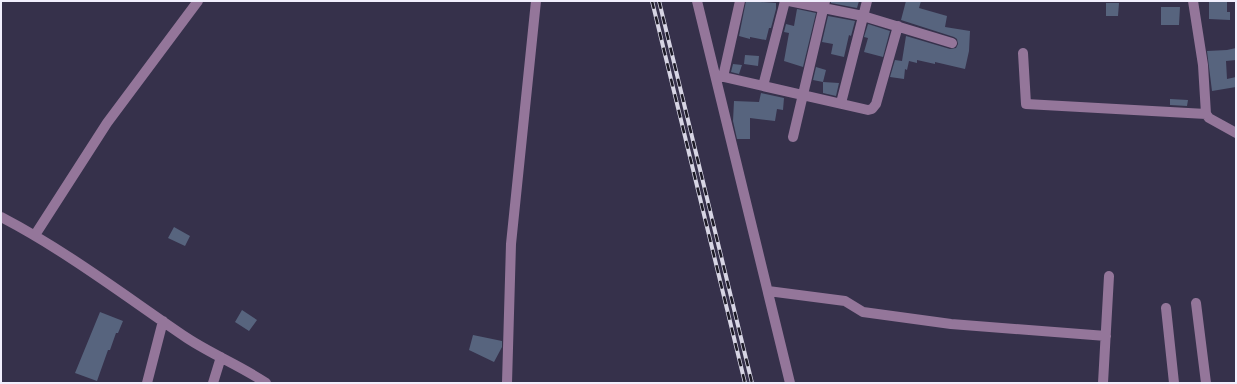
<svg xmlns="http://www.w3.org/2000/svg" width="1237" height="384" font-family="Poppins,sans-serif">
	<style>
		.building { fill: #57647e }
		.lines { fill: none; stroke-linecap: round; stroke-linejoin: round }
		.minor { stroke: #94769a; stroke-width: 10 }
		.rail-casing { stroke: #d7d5e4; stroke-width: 4 }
		.rail { stroke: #1d1b27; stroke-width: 2.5; stroke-dasharray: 8; stroke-linecap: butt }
	</style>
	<rect width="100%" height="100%" fill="#36314b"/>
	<!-- building -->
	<path class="building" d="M 746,1 L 776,3 L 776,9 L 771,28 L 769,28 L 766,40 L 750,37 L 750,39 L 739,36 Z
		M 831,1 L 859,1 L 857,8 L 831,3 Z
		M 906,1 L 921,1 L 919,8 L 947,16 L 945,27 L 970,31 L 969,51 L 965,69 L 935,62 L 935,64 L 917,60 L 917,63 L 909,61 L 907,70 L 905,69 L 904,79 L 890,77 L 895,60 L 902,61 L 906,36 L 950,49 L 956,48 L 958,44 L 957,39 L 954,37 L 901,20 Z
		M 1209,1 L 1227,1 L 1227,12 L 1230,12 L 1230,20 L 1209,19 Z
		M 1106,3 L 1119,3 L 1118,16 L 1106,16 Z
		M 1161,7 L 1180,7 L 1179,25 L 1161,25 Z
		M 797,9 L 816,13 L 803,67 L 784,61 L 789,33 L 784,32 L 786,24 L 794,26 Z
		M 828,16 L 855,21 L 851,36 L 849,35 L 844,57 L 831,54 L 833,44 L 822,42 Z
		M 868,24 L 890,31 L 883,57 L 864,52 L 868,38 L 864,37 Z
		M 1236,48 L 1236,60 L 1226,61 L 1227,79 L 1236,77 L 1236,87 L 1212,91 L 1207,51 L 1227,50 Z
		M 745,55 L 759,56 L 758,66 L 744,64 Z
		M 733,64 L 742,65 L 739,74 L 731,72 Z
		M 816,67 L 826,70 L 823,82 L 813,80 Z
		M 823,82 L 839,83 L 836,96 L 823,93 Z
		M 761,93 L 784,98 L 783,110 L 777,109 L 775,121 L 750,118 L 750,139 L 737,139 L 733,121 L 734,101 L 759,102 Z
		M 1170,99 L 1188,100 L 1187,106 L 1170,105 Z
		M 174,227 L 190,236 L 185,246 L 168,238 Z
		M 242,310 L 257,320 L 249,331 L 235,322 Z
		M 100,312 L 123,321 L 118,333 L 116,333 L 110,350 L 108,350 L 97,381 L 75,373 Z
		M 473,335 L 502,341 L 502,347 L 494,362 L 469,350 Z"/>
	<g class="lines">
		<!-- minor -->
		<path class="minor" d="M 697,1 L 790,383
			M 789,1 L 863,16 L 952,43
			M 1193,1 L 1203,65 L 1206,114 L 1209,118 L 1236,133
			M 1023,53 L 1026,104 L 1206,114
			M 715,75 L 868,110 L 872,109 L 876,104 L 898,26
			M 723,77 L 740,1
			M 763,86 L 785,1
			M 841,103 L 867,1
			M 793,137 L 825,1
			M 1,217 C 68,252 125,296 187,338 C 213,355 241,366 266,383
			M 35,235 L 107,123 L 198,1
			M 768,291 L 845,301 L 863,312 L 951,324 L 1106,336
			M 1196,303 L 1206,383
			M 1166,308 L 1174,383
			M 147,383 L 163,321
			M 213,383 L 221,357
			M 507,383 L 511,244 L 536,1
			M 1103,383 L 1109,276"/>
		<!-- rail casing -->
		<g class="rail-casing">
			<path id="rail" d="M 652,1 L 745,383
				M 659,1 L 752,383"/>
		</g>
		<!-- rail -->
		<use href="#rail" class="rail"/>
	</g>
	<!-- border -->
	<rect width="1237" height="384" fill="none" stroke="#f1effd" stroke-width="4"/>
</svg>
